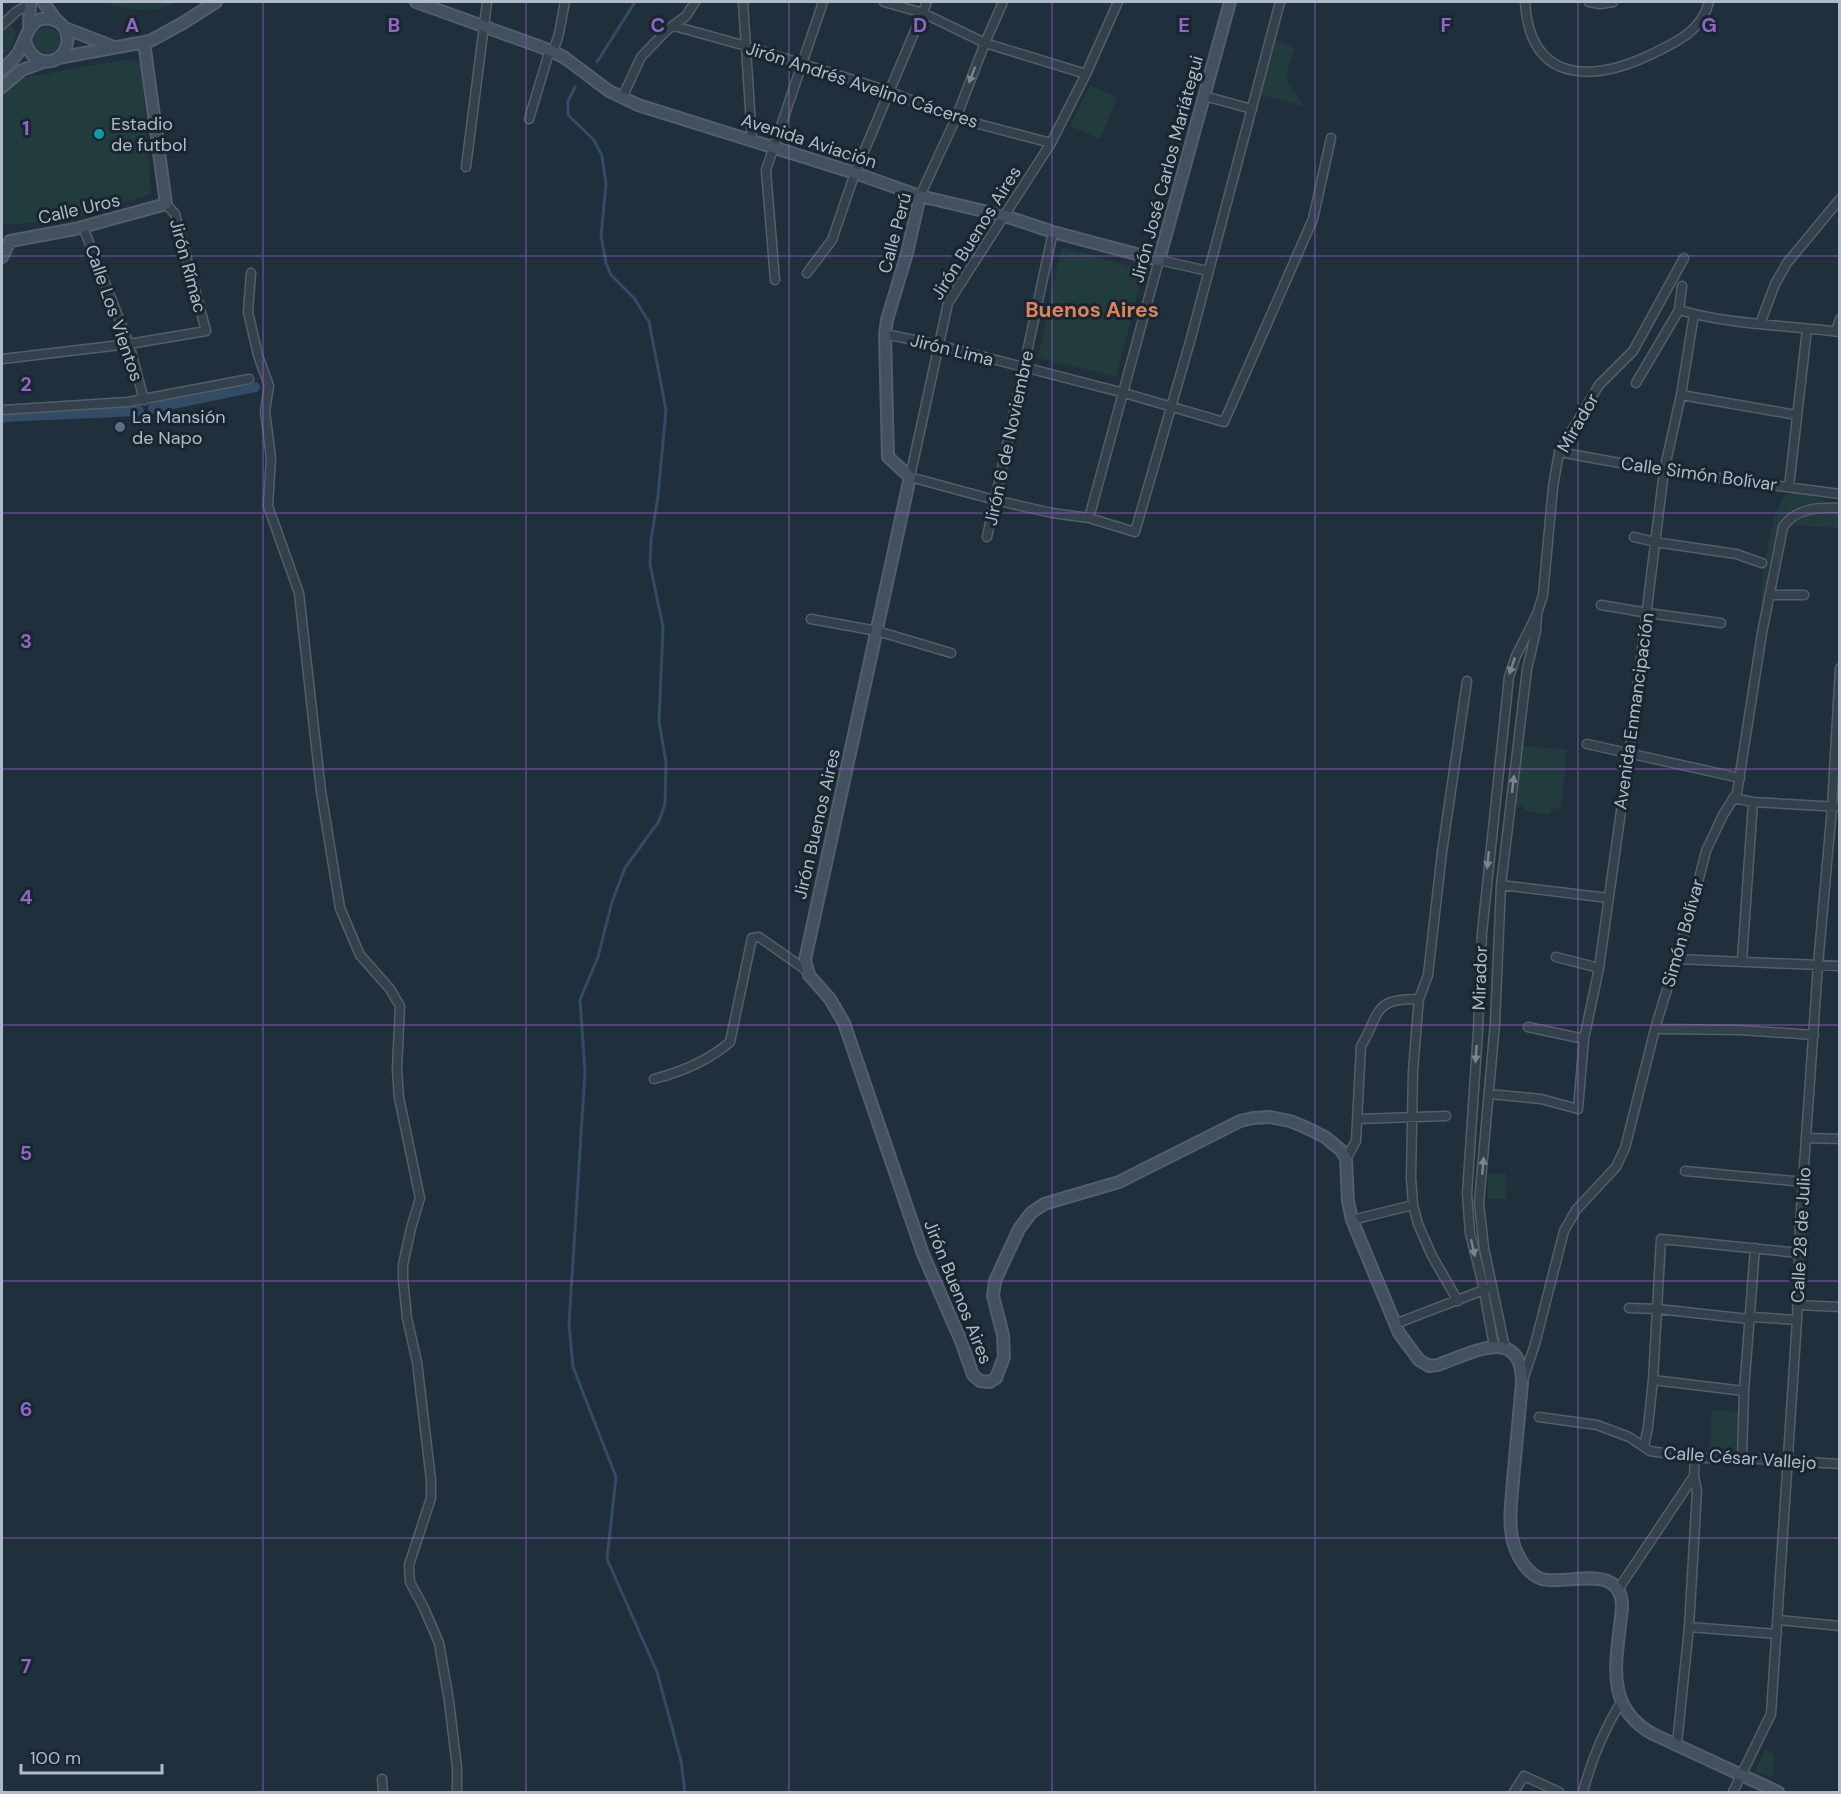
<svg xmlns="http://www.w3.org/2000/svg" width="1841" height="1794" font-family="'DM Sans',sans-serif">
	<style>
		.green { fill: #223c3d }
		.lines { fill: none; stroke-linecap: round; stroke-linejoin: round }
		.stream { stroke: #324c65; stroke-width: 3 }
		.canal { stroke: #324c65; stroke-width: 10 }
		.street-casing { stroke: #525e6a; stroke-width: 11 }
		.secondary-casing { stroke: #525e6a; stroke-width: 14 }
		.street { stroke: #34404c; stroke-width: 8 }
		.secondary { stroke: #42505f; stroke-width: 10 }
		.oneway { fill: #788490 }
		.grid { fill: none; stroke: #9065c3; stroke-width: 1.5; stroke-opacity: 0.55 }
		.culture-dot { fill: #0f9aa8; stroke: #192531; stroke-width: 2 }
		.service-dot { fill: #5c6f8a; stroke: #192531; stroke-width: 2 }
		.labels { text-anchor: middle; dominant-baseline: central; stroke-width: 6; stroke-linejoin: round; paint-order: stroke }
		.street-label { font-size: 18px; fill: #afbbc8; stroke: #192531 }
		.poi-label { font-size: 18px; fill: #afbbc8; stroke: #192531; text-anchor: start }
		.quarter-label { font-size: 21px; font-weight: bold; fill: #dc8456; stroke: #192531 }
		.grid-label { font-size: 20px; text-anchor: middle; font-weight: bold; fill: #9065c3; stroke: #192531; stroke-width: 6; stroke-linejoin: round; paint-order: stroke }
	</style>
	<rect width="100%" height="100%" fill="#202f3c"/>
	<!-- green -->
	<path class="green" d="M 103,2 L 176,2 C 154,15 125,10 103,2 Z
		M 8,24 L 16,31 C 14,42 10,51 2,59 L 2,30 Z
		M34 40a13 13 0 1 1 26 0a13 13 0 1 1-26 0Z
		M 1275,40 L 1295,47 L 1288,68 L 1287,82 L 1302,103 L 1308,107 L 1261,95 Z
		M 130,59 L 136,61 L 141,66 L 151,194 L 68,220 L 2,225 L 2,93 L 21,78 Z
		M 1090,85 L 1117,97 L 1100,139 L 1070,126 Z
		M 1062,247 L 1144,270 L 1116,377 L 1038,358 Z
		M 1799,493 L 1826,499 L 1824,502 C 1810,503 1796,505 1785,514 C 1773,525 1765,591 1762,609 C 1757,596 1773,503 1785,495 C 1789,493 1795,493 1799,493 Z
		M 1826,513 L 1838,513 L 1838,528 L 1790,525 C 1801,516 1813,514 1826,513 Z
		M 1522,746 L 1567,749 L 1561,810 L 1551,808 L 1550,814 L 1523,811 L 1524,807 L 1515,806 Z
		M 1488,1174 L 1506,1174 L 1506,1199 L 1488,1199 Z
		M 1712,1410 L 1739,1412 L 1736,1453 L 1709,1451 Z
		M 1765,1749 L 1775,1755 L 1772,1778 L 1755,1772 Z"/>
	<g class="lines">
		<!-- stream -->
		<path class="stream" d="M 597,62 L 635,2
			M 575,87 L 568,101 L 568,115 L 594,140 L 602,156 L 606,184 L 601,236 L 606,263 L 611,275 L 634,298 L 649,322 L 666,410 L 658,496 L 651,540 L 650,564 L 663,627 L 659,721 L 666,762 L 665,804 L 659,821 L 625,868 L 612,902 L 598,957 L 580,1000 L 585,1072 L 569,1324 L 573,1367 L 616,1477 L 607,1559 L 657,1672 L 681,1761 L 685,1792"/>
		<!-- canal -->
		<path class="canal" d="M 153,408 L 255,387
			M 2,417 L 139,411"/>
		<!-- street casing -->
		<g class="street-casing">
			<path id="street" d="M 743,2 L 752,140
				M 884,2 L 923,13 L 985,43 L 1086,74
				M 1118,2 L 1086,74 L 1051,143 L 948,303 L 910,477 L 995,500 L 1052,513 L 1089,518 L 1135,532 L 1191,338 L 1280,2
				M 1525,2 C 1530,82 1590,83 1650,55 C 1676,42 1701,32 1709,2
				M 1589,2 L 1600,4 L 1613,2
				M 2,25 L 17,11 L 29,5
				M 674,26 L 746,46 L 888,91 L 956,118 L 1051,143
				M 1204,96 L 1252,109
				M 622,98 L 641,57 L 666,31 L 686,16 L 695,2
				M 529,119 L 548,56 C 560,45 561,18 565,2
				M 466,167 L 487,2
				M 920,196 L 956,118 L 985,43 L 1003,2
				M 83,227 L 129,344 L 144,400
				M 251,273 L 248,312 L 258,355 L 269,386 L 265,411 L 271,458 L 268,506 L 299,593 L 321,791 L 340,908 L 360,955 L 390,989 L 400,1006 L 397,1069 L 399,1098 L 420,1198 L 411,1228 L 403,1265 L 403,1279 L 407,1318 L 417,1362 L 431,1480 L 431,1498 L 409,1565 L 410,1582 L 424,1608 L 439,1643 L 449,1701 L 457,1768 L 457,1792
				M 807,273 L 832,240 L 855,173 L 927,2
				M 775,280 L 766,170 L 823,2
				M 1679,310 C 1731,325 1786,325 1840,332
				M 1760,324 L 1775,284 L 1787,263 L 1840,199
				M 1836,331 L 1840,319
				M 885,334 L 938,345 L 1124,393 L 1224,422 L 1313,219 L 1331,138
				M 2,359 L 129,344 L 206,331 L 175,214 L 166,204
				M 1636,383 L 1679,310 L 1682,286
				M 1681,395 L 1797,415
				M 2,410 L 128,402 L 249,379
				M 1559,452 L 1664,471 L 1840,494
				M 1789,487 L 1807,329
				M 1089,518 L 1159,260 L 1208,271
				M 987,537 L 1053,232
				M 1634,537 L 1655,542 L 1736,554 L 1762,563
				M 1770,595 L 1804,595
				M 1601,605 L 1648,613 L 1721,623
				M 811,619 L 877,631 L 951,653
				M 1587,744 L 1740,778
				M 1733,798 L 1753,802 L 1840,807
				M 1501,885 L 1608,898
				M 1556,957 L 1599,968
				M 1676,959 L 1840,966
				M 1742,960 L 1753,802
				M 1656,1025 L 1660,1029 L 1739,1030 L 1814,1035
				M 1528,1027 L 1584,1039
				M 654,1079 C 681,1072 708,1061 730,1042 L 752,938 L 759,937 L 806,970
				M 1489,1094 L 1541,1099 L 1578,1109 L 1584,1039 L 1599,968 L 1629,754 L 1664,471 L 1681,395 L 1694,314
				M 1358,1119 L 1446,1116
				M 1807,1138 L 1840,1139
				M 1346,1159 L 1356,1141 L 1361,1046 C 1381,1014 1371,998 1419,999
				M 1685,1171 L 1804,1182
				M 1352,1220 L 1413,1205
				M 1458,1301 L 1432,1256 L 1418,1224 L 1413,1205 L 1411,1178 L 1413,1071 L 1418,1009 L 1419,999 L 1428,975 L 1442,852 L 1467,681
				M 1797,1305 L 1840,1307
				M 1629,1308 L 1658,1309 L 1749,1319 L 1754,1317 L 1797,1320
				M 1395,1324 L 1486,1289
				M 1494,1346 L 1482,1281 L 1470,1233 L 1467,1194 L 1478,1031 L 1482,933 L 1509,677 L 1516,656 L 1537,614 L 1543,595 L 1553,487 L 1559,452 L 1599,385 L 1633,351 L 1684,258
				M 1505,1348 L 1484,1248 L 1479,1203 L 1495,1023 L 1501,885 L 1527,669 L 1536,631 L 1537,616
				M 1523,1380 L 1535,1344 L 1564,1231 L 1576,1210 L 1616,1167 L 1625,1148 L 1656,1025 L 1689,918 L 1706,851 L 1723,815 L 1737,793 L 1762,633 L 1783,527 C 1795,508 1820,507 1840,508
				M 1653,1380 L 1744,1391
				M 1539,1417 L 1597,1425 L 1629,1437 L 1650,1451 L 1695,1458 L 1742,1458 L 1840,1464
				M 1644,1446 L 1648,1427 L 1653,1380 L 1661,1239 L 1799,1253
				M 1742,1458 L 1744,1391 L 1755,1248
				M 1617,1591 L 1694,1476
				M 1778,1620 L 1840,1626
				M 1689,1627 L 1777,1634
				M 1677,1744 L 1689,1627 L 1697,1491 L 1694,1476 L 1695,1458
				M 382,1779 L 383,1792
				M 1514,1792 L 1524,1776 L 1559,1792
				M 1583,1792 C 1591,1761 1604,1730 1621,1702
				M 1733,1792 L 1771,1714 L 1797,1320 L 1800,1224 L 1818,965 L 1832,807 L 1840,668"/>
		</g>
		<!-- secondary casing -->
		<g class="secondary-casing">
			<path id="secondary" d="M 43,2 L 57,21
				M 416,2 L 552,51 L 565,58 L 609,91 L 638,105 L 855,173 L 920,196 L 1005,216 L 1053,232 L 1159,260 L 1230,2
				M 29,27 L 30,2
				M 65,28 L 114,47
				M 58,58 L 150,41 L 183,23 L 216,2
				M 2,70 C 7,65 13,60 18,53 C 27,39 29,12 54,20 C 70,25 72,48 58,58 C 42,68 27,55 25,38
				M 2,87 L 22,70 L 46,61
				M 920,196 L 907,253 L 887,320 L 885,334 L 888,457 L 910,477 L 805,960 L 809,975 L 830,999 L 844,1023 L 923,1254 L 961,1341 L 973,1375 L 980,1381 L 990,1382 L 996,1378 L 1004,1357 L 1003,1335 L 993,1296 L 995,1281 L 1019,1229 L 1031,1213 L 1044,1204 L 1119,1182 L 1240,1121 L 1253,1118 L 1270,1117 L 1290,1121 L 1307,1128 L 1325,1137 L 1342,1151 L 1346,1159 L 1348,1201 L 1352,1220 L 1399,1333 L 1419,1360 L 1429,1366 L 1438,1365 C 1471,1353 1522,1324 1522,1383 C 1519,1416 1516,1448 1513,1480 C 1512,1496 1509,1514 1511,1530 C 1512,1542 1517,1555 1524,1565 C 1528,1570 1535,1577 1542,1579 C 1567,1586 1622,1561 1622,1607 C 1618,1656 1601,1706 1653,1734 L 1778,1792
				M 10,241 L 75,229 L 166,204 L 144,42
				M 2,257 L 10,241"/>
		</g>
		<!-- street -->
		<use href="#street" class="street"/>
		<!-- secondary -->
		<use href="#secondary" class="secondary"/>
	</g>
	<!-- one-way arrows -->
	<defs><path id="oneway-solid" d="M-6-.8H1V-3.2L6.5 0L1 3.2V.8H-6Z" transform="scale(1.5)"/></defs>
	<g class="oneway">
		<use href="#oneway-solid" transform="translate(972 75) rotate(111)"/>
		<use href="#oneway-solid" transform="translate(1512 666) rotate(109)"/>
		<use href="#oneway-solid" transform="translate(1513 784) rotate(-83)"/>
		<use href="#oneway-solid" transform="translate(1488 860) rotate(96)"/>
		<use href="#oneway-solid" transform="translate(1476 1054) rotate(94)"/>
		<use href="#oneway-solid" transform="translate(1483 1166) rotate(-85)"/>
		<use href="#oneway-solid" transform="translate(1473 1248) rotate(77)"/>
	</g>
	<!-- grid -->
	<path class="grid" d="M 263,2 L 263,1792M 526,2 L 526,1792M 789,2 L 789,1792M 1052,2 L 1052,1792M 1315,2 L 1315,1792M 1578,2 L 1578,1792M 2,256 L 1840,256M 2,513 L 1840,513M 2,769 L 1840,769M 2,1025 L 1840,1025M 2,1281 L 1840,1281M 2,1538 L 1840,1538"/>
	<!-- markers -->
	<circle class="culture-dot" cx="99" cy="134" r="6"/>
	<circle class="service-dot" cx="120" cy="427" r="6"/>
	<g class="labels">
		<!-- street labels -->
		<g class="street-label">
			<text transform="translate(862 85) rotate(18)">Jirón Andrés Avelino Cáceres</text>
			<text transform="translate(809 141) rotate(18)">Avenida Aviación</text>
			<text transform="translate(1167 169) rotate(-75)">Jirón José Carlos Mariátegui</text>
			<text transform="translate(79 209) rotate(-13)">Calle Uros</text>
			<text transform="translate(895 233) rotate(-75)">Calle Perú</text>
			<text transform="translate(976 233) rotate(-58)">Jirón Buenos Aires</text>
			<text transform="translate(188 266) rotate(75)">Jirón Rímac</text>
			<text transform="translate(114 313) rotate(71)">Calle Los Vientos</text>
			<text transform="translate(952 350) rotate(14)">Jirón Lima</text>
			<text transform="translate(1578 423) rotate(-60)">Mirador</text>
			<text transform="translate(1009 438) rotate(-78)">Jirón 6 de Noviembre</text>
			<text transform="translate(1699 474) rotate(8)">Calle Simón Bolívar</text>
			<text transform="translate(1634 711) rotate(-82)">Avenida Enmancipación</text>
			<text transform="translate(817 824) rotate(-77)">Jirón Buenos Aires</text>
			<text transform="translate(1683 933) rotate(-74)">Simón Bolívar</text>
			<text transform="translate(1480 978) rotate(-88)">Mirador</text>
			<text transform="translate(1801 1235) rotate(-87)">Calle 28 de Julio</text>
			<text transform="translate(958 1292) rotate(68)">Jirón Buenos Aires</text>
			<text transform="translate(1740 1458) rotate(4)">Calle César Vallejo</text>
		</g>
		<!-- poi labels -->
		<g class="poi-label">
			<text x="111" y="124">Estadio<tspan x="111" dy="21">de futbol</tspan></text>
			<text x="132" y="417">La Mansión<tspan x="132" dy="21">de Napo</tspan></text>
		</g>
		<!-- quarter labels -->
		<g class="quarter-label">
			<text x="1092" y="310">Buenos Aires</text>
		</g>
	</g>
	<g class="grid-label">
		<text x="132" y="32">A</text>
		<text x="394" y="32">B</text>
		<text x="658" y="32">C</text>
		<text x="920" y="32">D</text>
		<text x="1184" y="32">E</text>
		<text x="1446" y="32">F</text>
		<text x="1709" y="32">G</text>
		<text x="26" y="135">1</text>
		<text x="26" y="391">2</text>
		<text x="26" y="648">3</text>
		<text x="26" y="904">4</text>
		<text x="26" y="1160">5</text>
		<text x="26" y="1416">6</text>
		<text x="26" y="1673">7</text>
	</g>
	<!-- border -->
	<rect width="1841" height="1794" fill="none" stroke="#afbbc8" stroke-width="6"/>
	<!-- scale -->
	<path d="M21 1764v9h141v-9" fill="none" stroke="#afbbc8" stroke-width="3"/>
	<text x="30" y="1764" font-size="18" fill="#afbbc8" stroke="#192531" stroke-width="4.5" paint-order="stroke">100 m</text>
</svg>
